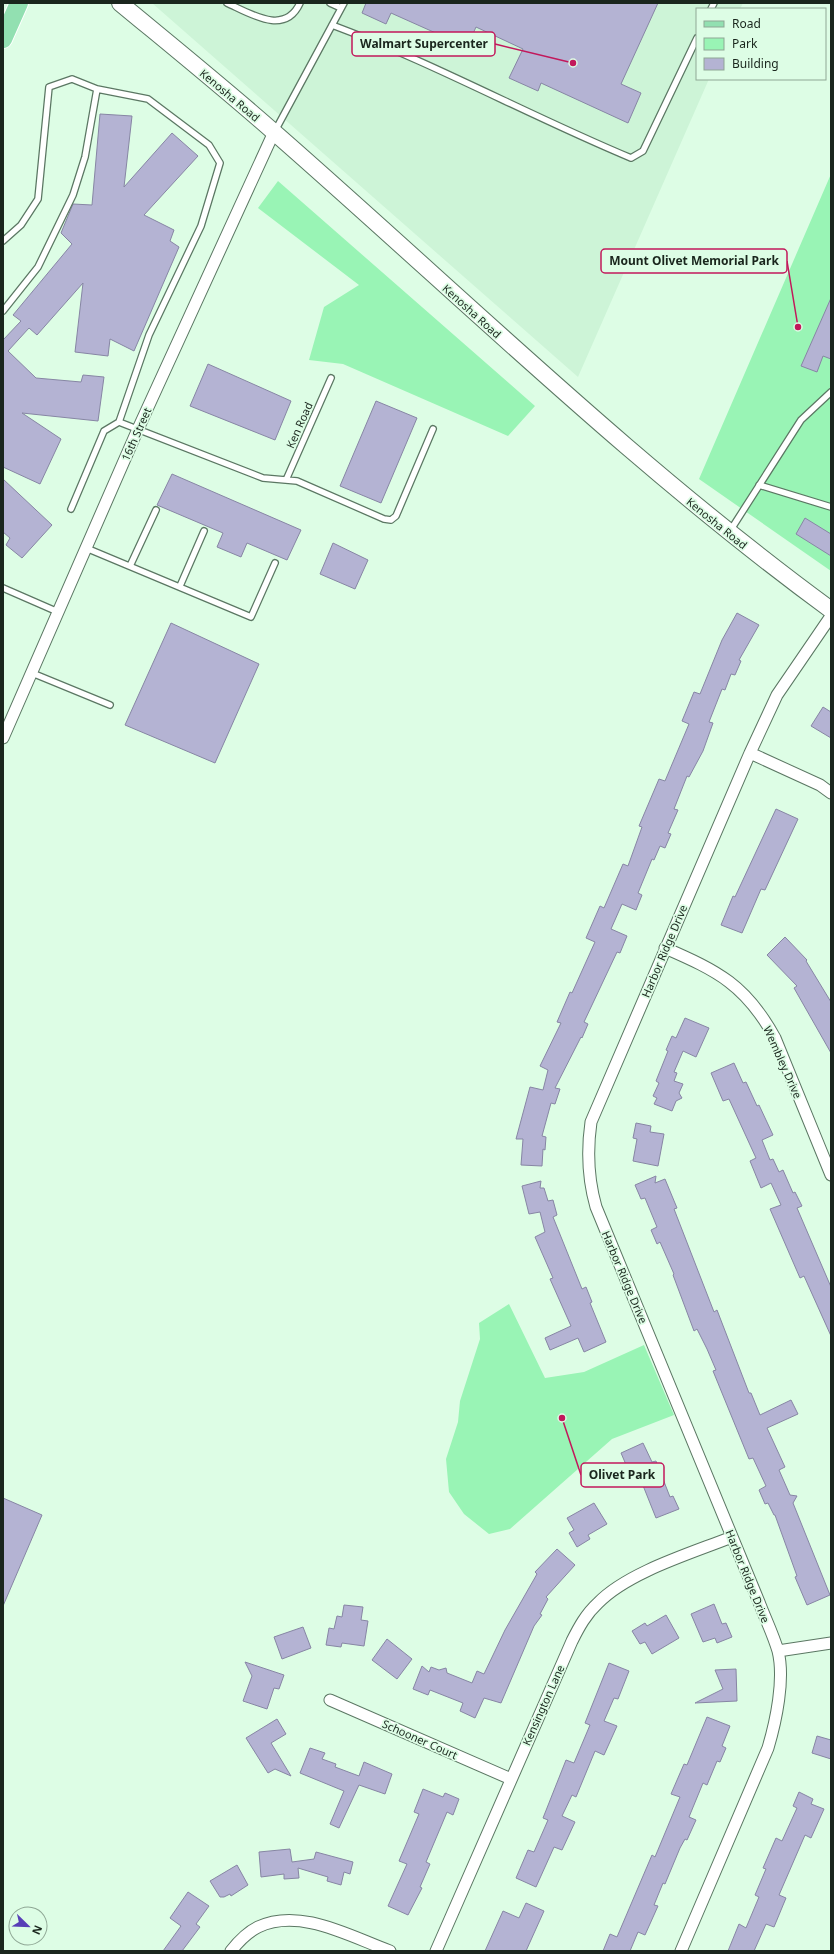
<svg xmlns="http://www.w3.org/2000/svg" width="834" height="1954" font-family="'Noto Sans',sans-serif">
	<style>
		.built { fill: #cdf4d7 }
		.green { fill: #99f4b5 }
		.building { fill: #b4b3d3; stroke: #8786a4 }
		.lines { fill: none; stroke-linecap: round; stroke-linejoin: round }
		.lane-casing { stroke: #5b7763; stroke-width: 8 }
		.street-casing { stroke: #5b7763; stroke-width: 13 }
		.secondary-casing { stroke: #5b7763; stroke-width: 18 }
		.primary-casing { stroke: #fff; stroke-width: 20 }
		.lane { stroke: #fff; stroke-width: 5.5 }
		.street { stroke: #fff; stroke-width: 11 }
		.secondary { stroke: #fff; stroke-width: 16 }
		.primary { stroke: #92e0b1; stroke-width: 18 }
		.labels { text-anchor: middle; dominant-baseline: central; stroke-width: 3.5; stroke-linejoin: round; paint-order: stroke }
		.street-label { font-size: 11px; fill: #1a261d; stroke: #ddfde5 }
		.leader { fill: none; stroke: #c2185b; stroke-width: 1.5 }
		.callout-dot { fill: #c2185b; stroke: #ddfde5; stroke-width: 1.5 }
		.callout { fill: #ddfde5; stroke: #c2185b; stroke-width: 1.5 }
		.callout-label { font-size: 12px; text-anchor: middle; font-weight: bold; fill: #1a261d }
	</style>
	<rect width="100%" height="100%" fill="#ddfde5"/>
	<!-- built -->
	<path class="built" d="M 152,3 L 743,3 L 740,9 L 697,9 L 697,79 L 709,79 L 578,377 Z"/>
	<!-- green -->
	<path class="green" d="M 831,174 L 831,571 L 699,479 Z
		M 278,181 L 535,406 L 508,436 L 343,364 L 309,360 L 324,307 L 359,285 L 258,208 Z
		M 509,1304 L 545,1378 L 584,1372 L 644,1345 L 674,1415 L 612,1439 L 510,1529 L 489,1534 L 464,1514 L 449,1492 L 446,1459 L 458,1422 L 460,1401 L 480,1339 L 479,1323 Z"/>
	<!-- building -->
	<path class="building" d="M 366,3 L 658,3 L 621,84 L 641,93 L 628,123 L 541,83 L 538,91 L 509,78 L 523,49 L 476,27 L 467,47 L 391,13 L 386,24 L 362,13 Z
		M 100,114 L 132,116 L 124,187 L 172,133 L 198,156 L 144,215 L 174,230 L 170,241 L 179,247 L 134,351 L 110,339 L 108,356 L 75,352 L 83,283 L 37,335 L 29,328 L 8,351 L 36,378 L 81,382 L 83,375 L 104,377 L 98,421 L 22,413 L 61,439 L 40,484 L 3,467 L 3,340 L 21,321 L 13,315 L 72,244 L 61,233 L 73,204 L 92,205 Z
		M 831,298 L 831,359 L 823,356 L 817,372 L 801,366 Z
		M 208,364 L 291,401 L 275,440 L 190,406 Z
		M 376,401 L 417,418 L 381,503 L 340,486 Z
		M 172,474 L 301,530 L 287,560 L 247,543 L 241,557 L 217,547 L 223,533 L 157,505 Z
		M 3,479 L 52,525 L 22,558 L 6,545 L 10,538 L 3,532 Z
		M 805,518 L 831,534 L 831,556 L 796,534 Z
		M 333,543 L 368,560 L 355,589 L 320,574 Z
		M 737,613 L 759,625 L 739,660 L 741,661 L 735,675 L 731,674 L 725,690 L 722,689 L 709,722 L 713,723 L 703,751 L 689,777 L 687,776 L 674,809 L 678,810 L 668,833 L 671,834 L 665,848 L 660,846 L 654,860 L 652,859 L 638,893 L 642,895 L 636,910 L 622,904 L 611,929 L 627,936 L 620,953 L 617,952 L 584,1022 L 588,1024 L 582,1038 L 581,1037 L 555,1088 L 560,1089 L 555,1104 L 551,1103 L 542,1136 L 546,1137 L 545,1150 L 543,1149 L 542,1166 L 521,1165 L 523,1139 L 516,1139 L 530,1087 L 543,1090 L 548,1070 L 540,1066 L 561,1023 L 557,1022 L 570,992 L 572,993 L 595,942 L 586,938 L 600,906 L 604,908 L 623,864 L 628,866 L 642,827 L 639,826 L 659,779 L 665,781 L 689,724 L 682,721 L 694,692 L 700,694 L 722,640 Z
		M 171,623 L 259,664 L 215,763 L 125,725 Z
		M 823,707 L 831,712 L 831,738 L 811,726 Z
		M 776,809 L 798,819 L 765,890 L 761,889 L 742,933 L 721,925 L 733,896 L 735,897 Z
		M 785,937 L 807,960 L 806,961 L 831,1002 L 831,1053 L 794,988 L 797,986 L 767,955 Z
		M 685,1018 L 709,1028 L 696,1057 L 683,1051 L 674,1072 L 677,1073 L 674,1081 L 683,1084 L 679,1093 L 682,1098 L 676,1101 L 672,1111 L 654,1104 L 657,1098 L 653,1096 L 659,1083 L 656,1081 L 668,1051 L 666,1050 L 672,1036 L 676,1038 Z
		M 734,1063 L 743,1083 L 746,1082 L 757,1106 L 759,1105 L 773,1135 L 762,1140 L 770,1160 L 773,1159 L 779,1172 L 783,1170 L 793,1193 L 795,1192 L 802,1206 L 797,1208 L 831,1287 L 831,1336 L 804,1276 L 800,1278 L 770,1209 L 781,1205 L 771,1183 L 761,1188 L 750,1161 L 756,1158 L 729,1099 L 723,1101 L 711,1073 Z
		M 636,1123 L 651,1126 L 650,1132 L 664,1134 L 658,1166 L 633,1161 L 637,1139 L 633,1138 Z
		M 656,1176 L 655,1183 L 665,1179 L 677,1208 L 674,1209 L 714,1312 L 717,1310 L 749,1393 L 751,1393 L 760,1415 L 791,1400 L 798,1414 L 767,1428 L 785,1467 L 779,1470 L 790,1495 L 797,1496 L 793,1503 L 830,1595 L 807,1605 L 795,1577 L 797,1576 L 775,1515 L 774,1515 L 768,1503 L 765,1504 L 759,1490 L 766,1486 L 753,1458 L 749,1459 L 713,1371 L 716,1370 L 707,1349 L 697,1329 L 694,1331 L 673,1275 L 674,1274 L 660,1242 L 657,1244 L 651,1230 L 657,1227 L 645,1198 L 641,1199 L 635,1185 Z
		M 541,1181 L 540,1188 L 544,1188 L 548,1201 L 553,1200 L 557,1215 L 553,1217 L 582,1289 L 586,1287 L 592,1302 L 590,1303 L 606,1342 L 584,1352 L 578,1338 L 550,1350 L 545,1338 L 571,1326 L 550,1279 L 553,1278 L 535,1237 L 545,1232 L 540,1212 L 529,1214 L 522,1186 Z
		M 643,1443 L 652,1462 L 656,1461 L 670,1497 L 673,1496 L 679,1509 L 656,1518 L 640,1478 L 633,1481 L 621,1453 Z
		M 3,1498 L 42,1515 L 3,1606 Z
		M 594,1503 L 607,1524 L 588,1535 L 590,1539 L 577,1547 L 569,1533 L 574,1530 L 567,1518 Z
		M 557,1549 L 575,1565 L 546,1597 L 548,1599 L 540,1614 L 542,1615 L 534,1626 L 501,1703 L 484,1698 L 475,1718 L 460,1711 L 463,1703 L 430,1690 L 428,1695 L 413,1689 L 422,1666 L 429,1672 L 431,1667 L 439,1670 L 446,1668 L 447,1673 L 472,1683 L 477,1671 L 484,1674 L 505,1630 L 537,1574 L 535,1572 Z
		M 714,1604 L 722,1624 L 726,1623 L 732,1637 L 717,1643 L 715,1638 L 703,1642 L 691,1614 Z
		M 344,1605 L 363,1607 L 361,1620 L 368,1621 L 364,1646 L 342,1643 L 341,1647 L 326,1645 L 329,1628 L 334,1629 L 337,1616 L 342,1617 Z
		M 666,1615 L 679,1638 L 652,1654 L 645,1642 L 640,1644 L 632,1631 L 645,1623 L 647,1626 Z
		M 303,1627 L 311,1648 L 282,1659 L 274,1637 Z
		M 387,1639 L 412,1659 L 397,1679 L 372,1660 Z
		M 245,1662 L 284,1675 L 279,1689 L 274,1688 L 267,1709 L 243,1701 L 252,1676 Z
		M 609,1663 L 629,1671 L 618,1699 L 614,1698 L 604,1721 L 617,1726 L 604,1755 L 595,1751 L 576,1797 L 572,1795 L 562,1816 L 575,1822 L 562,1850 L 554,1847 L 536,1887 L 516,1878 L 528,1850 L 534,1852 L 548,1820 L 543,1818 L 566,1760 L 574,1763 L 590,1725 L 585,1723 Z
		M 736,1669 L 737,1701 L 695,1703 L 723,1689 L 715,1670 Z
		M 707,1717 L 730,1726 L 722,1746 L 726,1748 L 720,1762 L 717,1761 L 707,1785 L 703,1783 L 689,1817 L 696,1820 L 687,1840 L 685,1839 L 680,1848 L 665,1884 L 663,1883 L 654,1905 L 658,1906 L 645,1935 L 638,1932 L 630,1951 L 603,1951 L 610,1934 L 617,1937 L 652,1855 L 655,1857 L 680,1797 L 671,1794 L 684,1764 L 687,1765 Z
		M 277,1719 L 286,1734 L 271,1743 L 291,1776 L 275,1769 L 268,1773 L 246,1738 Z
		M 817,1736 L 831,1740 L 831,1759 L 812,1753 Z
		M 310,1748 L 325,1753 L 322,1759 L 336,1764 L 335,1767 L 359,1776 L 364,1762 L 392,1774 L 385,1794 L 359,1785 L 339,1828 L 330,1824 L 344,1791 L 300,1773 Z
		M 423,1789 L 443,1797 L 445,1793 L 459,1799 L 453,1815 L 447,1812 L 442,1824 L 426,1862 L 430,1864 L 420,1887 L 422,1888 L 408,1915 L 388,1906 L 407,1864 L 399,1861 L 419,1814 L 414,1812 Z
		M 799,1792 L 813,1799 L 811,1804 L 824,1809 L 811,1838 L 805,1835 L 779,1895 L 786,1898 L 774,1927 L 766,1924 L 754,1951 L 728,1951 L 739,1924 L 746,1928 L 759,1897 L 755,1895 L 766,1869 L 763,1868 L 776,1838 L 782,1841 L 797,1808 L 793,1806 Z
		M 290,1849 L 292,1862 L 314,1859 L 316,1852 L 353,1862 L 350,1874 L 344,1872 L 341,1885 L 327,1881 L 328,1877 L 298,1868 L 299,1878 L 284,1879 L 284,1874 L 261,1877 L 259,1852 Z
		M 237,1865 L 248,1885 L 231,1896 L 230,1894 L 224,1897 L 220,1897 L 210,1881 Z
		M 188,1892 L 209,1906 L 196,1924 L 200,1927 L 182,1951 L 163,1951 L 181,1926 L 170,1918 Z
		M 526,1903 L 544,1911 L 526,1951 L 485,1951 L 503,1911 L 519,1918 Z"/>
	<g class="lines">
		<!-- lane casing -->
		<g class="lane-casing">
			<path id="lane" d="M 227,3 C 251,14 285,36 300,3
				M 330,3 L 341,8
				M 711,9 L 714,3
				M 332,25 C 434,63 530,116 631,158 L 643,151 L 697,38
				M 275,131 L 344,3
				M 3,241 L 21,225 L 38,199 L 49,87 L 72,79 L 97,89
				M 3,311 L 38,267 L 73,195 L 85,157 L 97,89 L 148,99 L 209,145 L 220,163 L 201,226 L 149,335 L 119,422
				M 286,480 L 331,378
				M 759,485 L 831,507
				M 71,509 L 104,431 L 119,422 L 263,478 L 297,481 L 384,519 L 391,520 L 396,516 L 433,429
				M 730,531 L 801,420 L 831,392
				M 86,548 L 251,617 L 275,563
				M 130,566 L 156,510
				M 180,586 L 204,531
				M 3,588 L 58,612
				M 32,673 L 110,705"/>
		</g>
		<!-- street casing -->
		<g class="street-casing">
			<path id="street" d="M 3,738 L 138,429 L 274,132
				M 750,753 L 820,785 L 831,793
				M 665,948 C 718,971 746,985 775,1038 L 831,1175
				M 778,1651 L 831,1643
				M 330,1700 L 511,1779
				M 231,1951 C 238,1942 248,1932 258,1927 C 300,1907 351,1937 390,1951
				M 436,1951 L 572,1641 C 579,1627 586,1614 598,1603 C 628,1572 692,1553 732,1537
				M 681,1951 L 768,1748 C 776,1721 785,1679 778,1651 C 773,1634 765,1618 759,1602 L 596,1207 C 588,1179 587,1150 591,1122 L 750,753 L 777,695 L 831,616"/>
		</g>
		<!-- secondary casing -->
		<g class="secondary-casing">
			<path id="secondary" d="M 120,3 C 172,46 224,88 275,133 C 459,294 633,465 831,610"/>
		</g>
		<!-- primary casing -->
		<g class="primary-casing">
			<path id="primary" d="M 3,39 L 19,3"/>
		</g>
		<!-- lane -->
		<use href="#lane" class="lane"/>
		<!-- street -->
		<use href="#street" class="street"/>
		<!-- secondary -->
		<use href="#secondary" class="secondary"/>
		<!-- primary -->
		<use href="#primary" class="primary"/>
	</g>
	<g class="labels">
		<!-- street labels -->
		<g class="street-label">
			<text transform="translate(230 95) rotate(40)">Kenosha Road</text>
			<text transform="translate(472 311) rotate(42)">Kenosha Road</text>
			<text transform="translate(299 425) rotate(-66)">Ken Road</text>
			<text transform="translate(136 434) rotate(-66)">16th Street</text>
			<text transform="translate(717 523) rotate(39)">Kenosha Road</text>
			<text transform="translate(664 951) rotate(-67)">Harbor Ridge Drive</text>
			<text transform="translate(783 1062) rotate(66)">Wembley Drive</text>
			<text transform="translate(625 1277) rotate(67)">Harbor Ridge Drive</text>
			<text transform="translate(748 1576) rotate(68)">Harbor Ridge Drive</text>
			<text transform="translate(543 1705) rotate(-66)">Kensington Lane</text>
			<text transform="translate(420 1739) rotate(24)">Schooner Court</text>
		</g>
	</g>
	<!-- callouts -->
	<path class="leader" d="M573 63L495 44M798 327L787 261M562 1418L581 1475"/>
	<g class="callout-dot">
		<circle cx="573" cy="63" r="4"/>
		<circle cx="798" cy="327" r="4"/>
		<circle cx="562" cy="1418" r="4"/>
	</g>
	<g class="callout">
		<rect x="352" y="32" width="143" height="24" rx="4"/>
		<rect x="601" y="249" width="186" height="24" rx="4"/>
		<rect x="581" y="1463" width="83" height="24" rx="4"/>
	</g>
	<g class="callout-label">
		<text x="424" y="48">Walmart Supercenter</text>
		<text x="694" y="265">Mount Olivet Memorial Park</text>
		<text x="622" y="1479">Olivet Park</text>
	</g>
	<!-- border -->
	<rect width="834" height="1954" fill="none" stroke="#1a261d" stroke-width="8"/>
	<!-- legend -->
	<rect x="696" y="8" width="130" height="72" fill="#ddfde5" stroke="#8fa795"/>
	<rect x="704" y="21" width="20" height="6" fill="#92e0b1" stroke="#8fa795"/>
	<text x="732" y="28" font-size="12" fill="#1a261d">Road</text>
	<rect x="704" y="38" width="20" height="12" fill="#99f4b5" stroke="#8fa795"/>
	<text x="732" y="48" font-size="12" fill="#1a261d">Park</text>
	<rect x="704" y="58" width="20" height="12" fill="#b4b3d3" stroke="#8fa795"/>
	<text x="732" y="68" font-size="12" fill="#1a261d">Building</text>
	<!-- north arrow -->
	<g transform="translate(28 1926) rotate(113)"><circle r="19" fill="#ddfde5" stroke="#8fa795"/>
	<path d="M0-3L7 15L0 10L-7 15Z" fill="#583fb7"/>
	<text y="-6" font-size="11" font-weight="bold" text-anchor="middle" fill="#1a261d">N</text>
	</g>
</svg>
